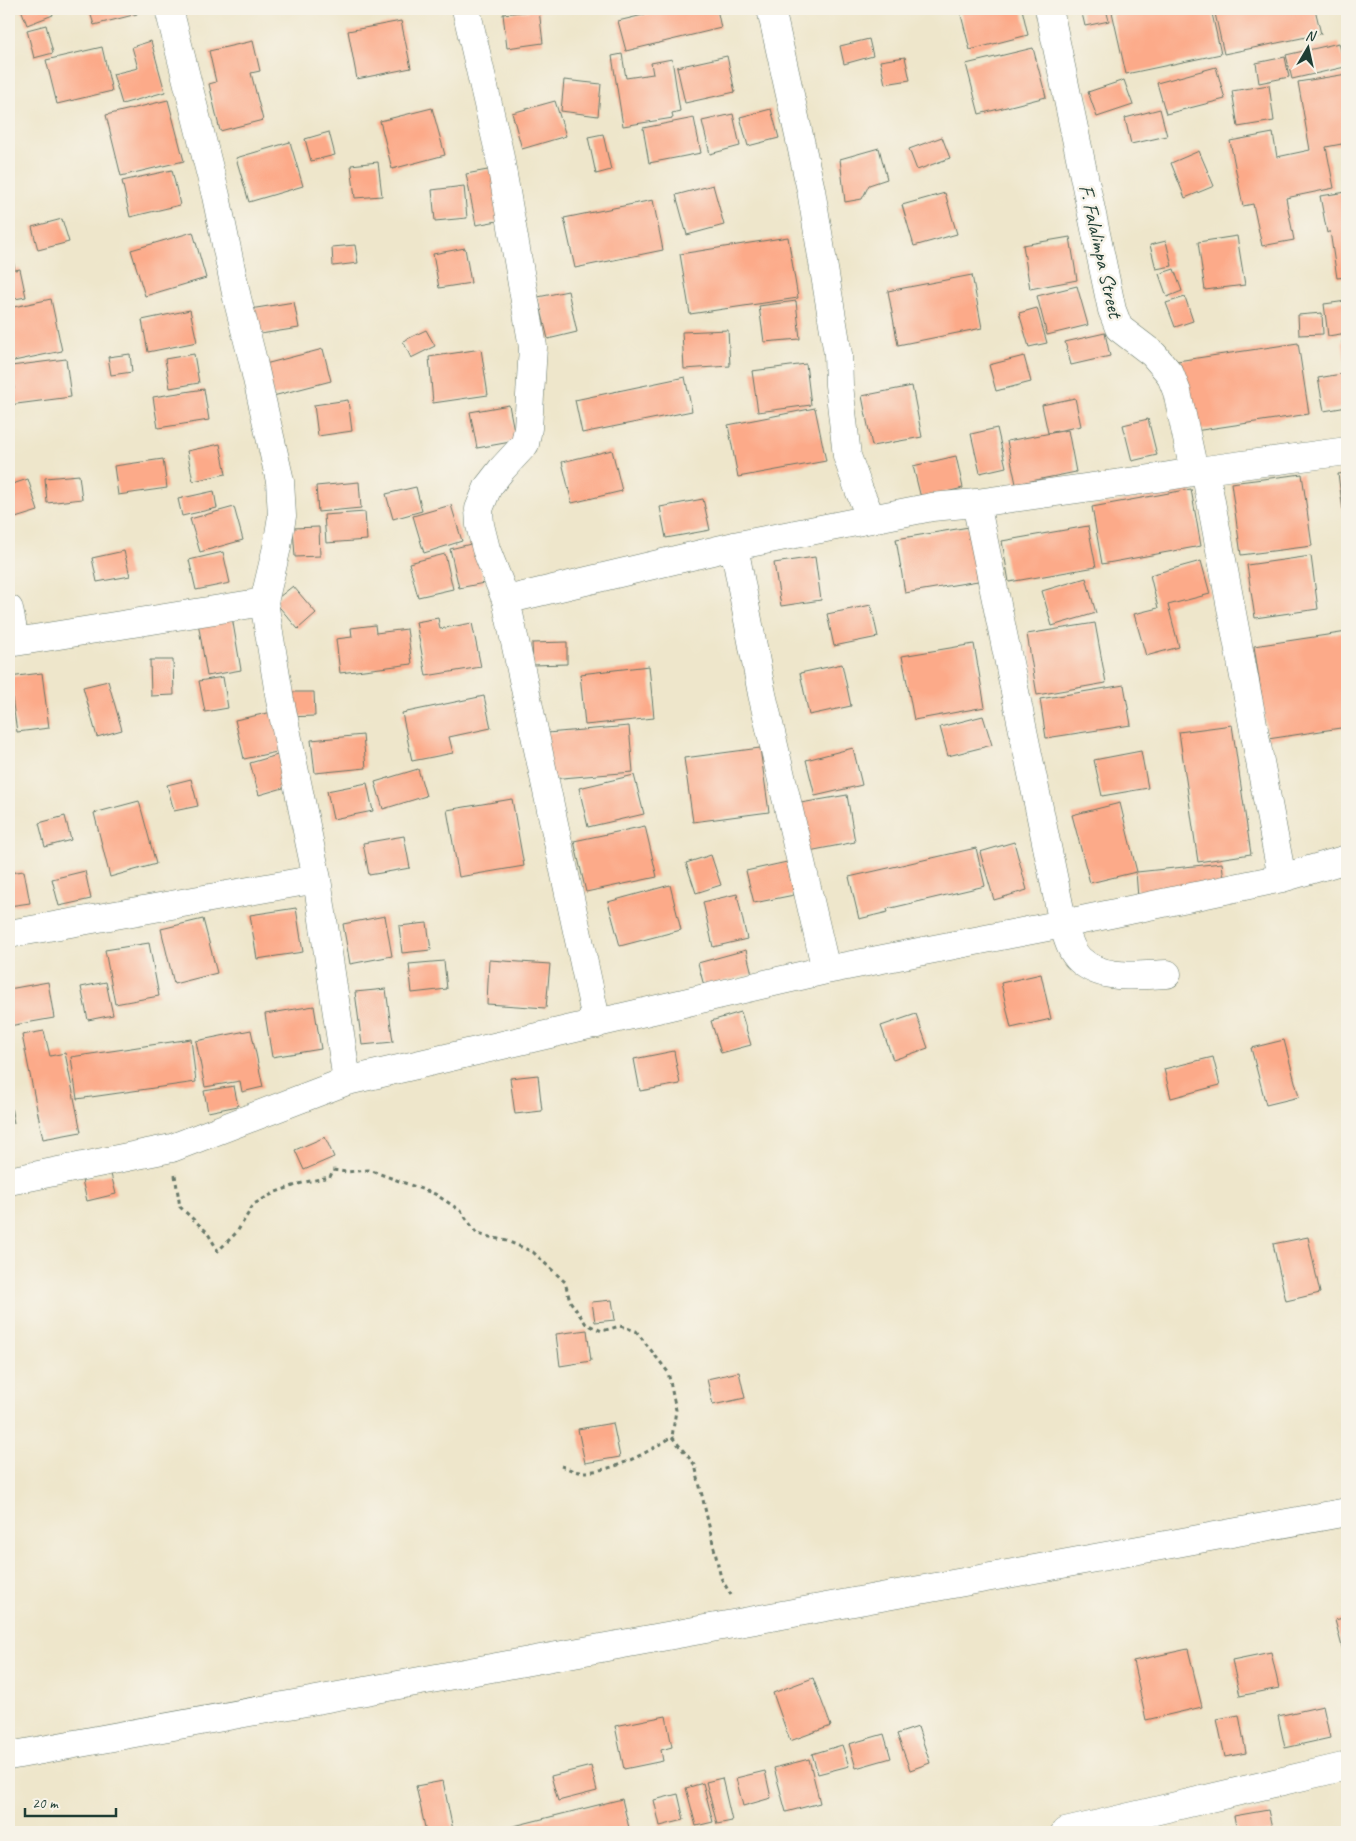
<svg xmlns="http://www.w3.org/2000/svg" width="1356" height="1841" font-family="Caveat,sans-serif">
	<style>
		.building { fill: #fcaa89 }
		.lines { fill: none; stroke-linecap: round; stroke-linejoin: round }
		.minor-casing { stroke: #677869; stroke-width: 29 }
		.path { stroke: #677869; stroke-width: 3; stroke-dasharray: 4 4; stroke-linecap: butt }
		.minor { stroke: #fff; stroke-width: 28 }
		.labels { text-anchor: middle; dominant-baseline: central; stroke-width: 5; stroke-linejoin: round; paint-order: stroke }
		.street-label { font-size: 21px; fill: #1f3d34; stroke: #f7f3e8 }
	</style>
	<rect width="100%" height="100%" fill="#f7f3e8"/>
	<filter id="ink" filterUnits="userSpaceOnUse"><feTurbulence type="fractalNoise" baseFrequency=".02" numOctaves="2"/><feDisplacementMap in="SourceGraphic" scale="10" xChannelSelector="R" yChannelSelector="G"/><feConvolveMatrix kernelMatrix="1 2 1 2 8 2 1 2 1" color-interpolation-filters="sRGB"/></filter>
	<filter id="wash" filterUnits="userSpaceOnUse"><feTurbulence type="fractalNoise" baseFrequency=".0096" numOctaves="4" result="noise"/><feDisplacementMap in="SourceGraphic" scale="20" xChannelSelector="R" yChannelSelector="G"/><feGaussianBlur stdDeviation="1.12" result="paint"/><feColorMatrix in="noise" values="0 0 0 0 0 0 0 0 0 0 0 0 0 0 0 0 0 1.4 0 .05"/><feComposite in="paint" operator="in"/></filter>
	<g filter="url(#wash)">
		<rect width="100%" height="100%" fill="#eee6cb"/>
		<g id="blocks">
			<!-- building -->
			<path class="building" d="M 21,9 L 51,9 L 53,15 L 27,25 Z
				M 89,9 L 136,9 L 137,14 L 94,25 Z
				M 668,9 L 717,9 L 721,28 L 626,51 L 618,21 Z
				M 970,9 L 1022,9 L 1028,35 L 970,50 L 960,11 Z
				M 1081,9 L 1106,9 L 1109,21 L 1085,26 Z
				M 1126,9 L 1211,9 L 1221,54 L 1126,74 L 1112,12 Z
				M 1214,9 L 1315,9 L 1321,34 L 1224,54 Z
				M 539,10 L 543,43 L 507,48 L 503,14 Z
				M 401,21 L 411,68 L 357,79 L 348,31 Z
				M 46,25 L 53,53 L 34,58 L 27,30 Z
				M 869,39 L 873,56 L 844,64 L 840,46 Z
				M 151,41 L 165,92 L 122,104 L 113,74 L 138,68 L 132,47 Z
				M 253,41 L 260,71 L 251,73 L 263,120 L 220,131 L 209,84 L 216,82 L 209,51 Z
				M 1339,43 L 1345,67 L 1292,79 L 1286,55 Z
				M 102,47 L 112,91 L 57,104 L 46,60 Z
				M 1033,48 L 1046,97 L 979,114 L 966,64 Z
				M 622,54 L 626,78 L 653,74 L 651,63 L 672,59 L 680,111 L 672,113 L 673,118 L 623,126 L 612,56 Z
				M 727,56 L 735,92 L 685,103 L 677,67 Z
				M 905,57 L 910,80 L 885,84 L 880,61 Z
				M 1285,57 L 1289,77 L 1259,83 L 1256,63 Z
				M 1216,67 L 1225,99 L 1166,114 L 1157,83 Z
				M 1347,74 L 1347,143 L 1326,147 L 1334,188 L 1286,198 L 1294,240 L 1262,246 L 1253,204 L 1243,206 L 1230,141 L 1273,133 L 1277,157 L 1310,150 L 1298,82 Z
				M 564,80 L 601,84 L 598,116 L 561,111 Z
				M 1124,80 L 1133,105 L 1097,117 L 1088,92 Z
				M 1269,85 L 1274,121 L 1238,127 L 1232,91 Z
				M 168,100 L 184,161 L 121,176 L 106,115 Z
				M 555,101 L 566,136 L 522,149 L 512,113 Z
				M 432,108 L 445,155 L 392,169 L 380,121 Z
				M 771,109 L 779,138 L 748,146 L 740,117 Z
				M 1160,109 L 1167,136 L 1131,144 L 1125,118 Z
				M 733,114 L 740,146 L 710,154 L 702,121 Z
				M 694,118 L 701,153 L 649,163 L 643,128 Z
				M 329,132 L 335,155 L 311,161 L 305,139 Z
				M 603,134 L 611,170 L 596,174 L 588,137 Z
				M 942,137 L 950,158 L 917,170 L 909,149 Z
				M 290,142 L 303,186 L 249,202 L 236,158 Z
				M 879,148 L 887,179 L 869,185 L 862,199 L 845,202 L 840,159 Z
				M 1199,151 L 1214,186 L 1185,198 L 1171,163 Z
				M 378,162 L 382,196 L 355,198 L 351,165 Z
				M 493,169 L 503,220 L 476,225 L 466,174 Z
				M 172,170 L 180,205 L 130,217 L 122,181 Z
				M 713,185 L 724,225 L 687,235 L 676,195 Z
				M 464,186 L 467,218 L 435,221 L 432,190 Z
				M 1347,192 L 1347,277 L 1337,278 L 1330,231 L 1327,233 L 1320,196 Z
				M 945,193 L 957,234 L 914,246 L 902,205 Z
				M 653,200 L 663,250 L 575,268 L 564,218 Z
				M 62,219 L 69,242 L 38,250 L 32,227 Z
				M 193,232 L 206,278 L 145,296 L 131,250 Z
				M 1237,236 L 1245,285 L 1205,290 L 1198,242 Z
				M 788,237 L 798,298 L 690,314 L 680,254 Z
				M 1070,237 L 1077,280 L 1030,289 L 1023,245 Z
				M 9,241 L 15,270 L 20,269 L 26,297 L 9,300 Z
				M 1166,241 L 1172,266 L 1156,269 L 1150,245 Z
				M 355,245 L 358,263 L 333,266 L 332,247 Z
				M 465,248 L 471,283 L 439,288 L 433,254 Z
				M 1174,269 L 1182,291 L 1167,297 L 1159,274 Z
				M 972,275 L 982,328 L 898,345 L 888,291 Z
				M 1077,286 L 1088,325 L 1047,335 L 1037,296 Z
				M 568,291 L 577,332 L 548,339 L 538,297 Z
				M 1185,297 L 1193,321 L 1175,327 L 1166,303 Z
				M 51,299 L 62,351 L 9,362 L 9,308 Z
				M 796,301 L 800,339 L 764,342 L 759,306 Z
				M 1347,301 L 1347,333 L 1328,336 L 1324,304 Z
				M 294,302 L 299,328 L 254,335 L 250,309 Z
				M 1037,308 L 1047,343 L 1029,347 L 1019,313 Z
				M 190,310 L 197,342 L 148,352 L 142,320 Z
				M 1322,313 L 1323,334 L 1299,335 L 1298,315 Z
				M 426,330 L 435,346 L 411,358 L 403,341 Z
				M 728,330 L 730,366 L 684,369 L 682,332 Z
				M 1105,333 L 1110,356 L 1071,365 L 1065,342 Z
				M 1347,340 L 1347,367 L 1346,367 L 1342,341 Z
				M 1298,343 L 1309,414 L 1188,432 L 1177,361 Z
				M 323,349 L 331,381 L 273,396 L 265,364 Z
				M 481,349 L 488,395 L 433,403 L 429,357 Z
				M 130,354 L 132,372 L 111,375 L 108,357 Z
				M 194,354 L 199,383 L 170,388 L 165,359 Z
				M 1024,356 L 1031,382 L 996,391 L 989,365 Z
				M 66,359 L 71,397 L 9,405 L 9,390 L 14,389 L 11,366 Z
				M 806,364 L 811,405 L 758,412 L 752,371 Z
				M 1347,373 L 1347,407 L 1324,411 L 1318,378 Z
				M 685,377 L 692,411 L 582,433 L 575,400 Z
				M 912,386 L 922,437 L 872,446 L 862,396 Z
				M 204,389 L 209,420 L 158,428 L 153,397 Z
				M 1075,398 L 1081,426 L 1048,433 L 1042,405 Z
				M 348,400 L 352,431 L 318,436 L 314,405 Z
				M 509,405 L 516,441 L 477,448 L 470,412 Z
				M 815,408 L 826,461 L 738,477 L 728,425 Z
				M 1148,419 L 1157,455 L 1132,461 L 1123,425 Z
				M 997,428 L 1006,467 L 980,473 L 971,434 Z
				M 1068,430 L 1076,472 L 1016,484 L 1007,441 Z
				M 220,444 L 226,474 L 193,481 L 187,451 Z
				M 612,450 L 622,491 L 572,503 L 562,462 Z
				M 956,456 L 963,488 L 921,498 L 913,466 Z
				M 163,459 L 167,488 L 118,495 L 114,466 Z
				M 1347,473 L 1347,525 L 1345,525 L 1338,474 Z
				M 1302,474 L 1312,546 L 1241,555 L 1231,483 Z
				M 79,475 L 82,499 L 47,503 L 45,478 Z
				M 28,479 L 38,511 L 9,520 L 9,485 Z
				M 359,482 L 361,508 L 318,512 L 316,486 Z
				M 416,487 L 422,511 L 393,519 L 386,494 Z
				M 1191,489 L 1201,546 L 1102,564 L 1092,507 Z
				M 214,491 L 217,508 L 182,516 L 178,499 Z
				M 703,499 L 710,530 L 666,538 L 660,507 Z
				M 451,505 L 462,541 L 424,553 L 413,516 Z
				M 234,507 L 243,540 L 200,552 L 190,519 Z
				M 365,512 L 367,540 L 326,543 L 324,515 Z
				M 1088,526 L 1096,567 L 1009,582 L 1002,541 Z
				M 319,527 L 320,556 L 295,557 L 293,528 Z
				M 969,527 L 978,581 L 905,593 L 896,539 Z
				M 475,543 L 484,583 L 459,588 L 450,549 Z
				M 124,551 L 130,576 L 97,582 L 92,558 Z
				M 223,552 L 230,583 L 196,590 L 189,560 Z
				M 445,554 L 453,589 L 418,597 L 409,563 Z
				M 1311,556 L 1318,609 L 1255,618 L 1247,565 Z
				M 815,557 L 821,600 L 781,606 L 774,563 Z
				M 1201,561 L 1210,594 L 1168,605 L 1179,647 L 1146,656 L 1134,614 L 1158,608 L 1150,575 Z
				M 1086,578 L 1096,613 L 1052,626 L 1042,591 Z
				M 293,586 L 316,613 L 298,629 L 274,601 Z
				M 871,605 L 878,637 L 834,646 L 827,614 Z
				M 232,617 L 241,670 L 207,676 L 198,622 Z
				M 438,618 L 440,629 L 472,623 L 481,667 L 426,676 L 416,622 Z
				M 1095,623 L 1106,683 L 1037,695 L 1027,634 Z
				M 375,625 L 376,633 L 407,629 L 412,664 L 340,673 L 336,639 L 352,637 L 351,628 Z
				M 1347,632 L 1347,727 L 1268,739 L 1254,646 Z
				M 567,642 L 567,664 L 533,665 L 532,643 Z
				M 974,644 L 985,707 L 914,720 L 902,656 Z
				M 150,660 L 173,660 L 174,695 L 151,696 Z
				M 842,664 L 851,706 L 809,715 L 800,673 Z
				M 649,666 L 654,718 L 585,725 L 580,674 Z
				M 42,673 L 49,728 L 17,732 L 9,677 Z
				M 223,677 L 228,708 L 205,712 L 199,681 Z
				M 108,681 L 122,730 L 97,737 L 83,687 Z
				M 1124,685 L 1131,725 L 1046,738 L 1040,699 Z
				M 285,692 L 314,692 L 315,716 L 286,717 Z
				M 484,696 L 491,728 L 449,737 L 453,753 L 412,761 L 402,713 Z
				M 277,711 L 286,750 L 244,759 L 235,720 Z
				M 983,716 L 992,745 L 948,756 L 940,727 Z
				M 1232,725 L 1251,854 L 1198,862 L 1179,732 Z
				M 629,726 L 633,772 L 551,779 L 547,733 Z
				M 363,735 L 366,768 L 315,773 L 311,740 Z
				M 760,748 L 769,812 L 693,822 L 684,758 Z
				M 853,748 L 862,785 L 815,796 L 806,760 Z
				M 1141,751 L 1148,788 L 1102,796 L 1094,760 Z
				M 281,754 L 290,786 L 259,795 L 250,763 Z
				M 418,769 L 426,796 L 383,809 L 375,782 Z
				M 634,775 L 644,814 L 588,827 L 579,788 Z
				M 191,779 L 198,806 L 174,811 L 167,785 Z
				M 367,783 L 373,811 L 333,819 L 327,791 Z
				M 847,795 L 855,842 L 804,852 L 795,804 Z
				M 512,799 L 524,866 L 459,877 L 447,810 Z
				M 139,801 L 156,864 L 110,877 L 94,813 Z
				M 1120,803 L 1137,872 L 1222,863 L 1225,889 L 1138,898 L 1136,872 L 1090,883 L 1072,815 Z
				M 65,816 L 71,840 L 45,847 L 39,823 Z
				M 645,826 L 657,877 L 586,892 L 574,841 Z
				M 404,836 L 410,868 L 369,875 L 363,843 Z
				M 1014,842 L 1027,890 L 994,900 L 980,852 Z
				M 976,848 L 985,886 L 887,909 L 888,912 L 859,919 L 849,877 Z
				M 711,855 L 721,885 L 696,893 L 686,863 Z
				M 787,862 L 794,895 L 754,903 L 746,871 Z
				M 24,871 L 30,903 L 9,906 L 9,873 Z
				M 85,871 L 91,899 L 59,906 L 52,879 Z
				M 670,885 L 681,930 L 620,946 L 608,902 Z
				M 737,894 L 747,939 L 713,947 L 703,902 Z
				M 296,908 L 303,952 L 257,959 L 250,915 Z
				M 385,916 L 392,956 L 350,964 L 343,924 Z
				M 203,919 L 217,973 L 174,984 L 161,929 Z
				M 427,923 L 431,950 L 402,953 L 399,926 Z
				M 149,943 L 159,996 L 115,1004 L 105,950 Z
				M 746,950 L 752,974 L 704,986 L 698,963 Z
				M 489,960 L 550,964 L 546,1008 L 487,1004 Z
				M 444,961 L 447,989 L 412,993 L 409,964 Z
				M 1041,974 L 1051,1019 L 1011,1028 L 1001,983 Z
				M 48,982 L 54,1018 L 9,1026 L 9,989 Z
				M 106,982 L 113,1015 L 88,1020 L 81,987 Z
				M 386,989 L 393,1042 L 362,1045 L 355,992 Z
				M 314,1006 L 321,1049 L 272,1057 L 265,1014 Z
				M 741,1012 L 751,1045 L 721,1053 L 711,1021 Z
				M 916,1014 L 928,1048 L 893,1060 L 881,1026 Z
				M 251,1030 L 263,1087 L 242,1092 L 240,1081 L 205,1087 L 196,1041 Z
				M 44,1031 L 50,1056 L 65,1053 L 81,1132 L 43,1139 L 22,1035 Z
				M 191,1039 L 196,1082 L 77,1099 L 71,1057 Z
				M 1284,1040 L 1299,1097 L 1266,1105 L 1251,1048 Z
				M 674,1051 L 680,1084 L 640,1091 L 634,1059 Z
				M 1213,1057 L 1220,1085 L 1171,1098 L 1164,1069 Z
				M 538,1075 L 542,1111 L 515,1114 L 510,1078 Z
				M 234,1086 L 238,1106 L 208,1112 L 204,1091 Z
				M 9,1096 L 14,1123 L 9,1124 Z
				M 325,1137 L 334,1157 L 304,1170 L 295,1150 Z
				M 111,1174 L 116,1194 L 87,1201 L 82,1180 Z
				M 1308,1237 L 1320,1293 L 1286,1301 L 1273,1244 Z
				M 612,1300 L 615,1320 L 595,1322 L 592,1302 Z
				M 587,1330 L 591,1361 L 560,1366 L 556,1334 Z
				M 739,1372 L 745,1398 L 713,1405 L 707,1379 Z
				M 613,1423 L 620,1457 L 585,1463 L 578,1429 Z
				M 1347,1617 L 1347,1666 L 1335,1620 Z
				M 1188,1649 L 1202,1707 L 1146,1720 L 1133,1661 Z
				M 1271,1652 L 1279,1688 L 1240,1696 L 1232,1660 Z
				M 813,1678 L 831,1726 L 790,1741 L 773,1693 Z
				M 1323,1706 L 1330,1738 L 1285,1748 L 1278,1716 Z
				M 1239,1715 L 1246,1753 L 1225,1757 L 1217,1719 Z
				M 666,1716 L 672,1747 L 661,1750 L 663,1761 L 624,1769 L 615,1726 Z
				M 918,1727 L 930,1763 L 910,1770 L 897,1734 Z
				M 884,1734 L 891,1758 L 856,1768 L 849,1744 Z
				M 842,1745 L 849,1766 L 818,1774 L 812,1754 Z
				M 809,1759 L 820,1803 L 786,1812 L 774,1768 Z
				M 591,1766 L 597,1791 L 558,1801 L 551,1776 Z
				M 765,1771 L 771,1798 L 743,1806 L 736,1778 Z
				M 722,1778 L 732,1821 L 717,1824 L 706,1782 Z
				M 443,1781 L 453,1830 L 426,1832 L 416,1786 Z
				M 703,1783 L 713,1822 L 696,1826 L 686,1788 Z
				M 678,1794 L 684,1820 L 660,1826 L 654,1800 Z
				M 622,1799 L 630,1832 L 490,1832 Z
				M 1268,1810 L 1273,1832 L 1237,1832 L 1234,1816 Z"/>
		</g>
	</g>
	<g filter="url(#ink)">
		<use href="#blocks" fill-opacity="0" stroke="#677869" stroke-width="1"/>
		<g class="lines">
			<!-- minor casing -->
			<g class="minor-casing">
				<path id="minor" d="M 169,9 L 216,196 L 237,298 L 252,357 L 280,481 L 282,516 L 277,547 L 264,602 L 280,700 L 317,879 L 347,1081
					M 466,9 L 499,152 L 533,347 L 528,428 L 525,444 L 502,469 L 488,487 L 479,509 L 480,525 L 486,549 L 506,600 L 597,1024
					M 771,9 L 811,190 L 838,354 L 839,385 L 847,456 L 859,490 L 871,518
					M 1049,9 L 1112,310 L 1119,328 L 1153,354 L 1170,374 L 1177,392 L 1194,471
					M 1205,470 L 1282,878
					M 976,503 L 1063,924 L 1282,878 L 1347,859
					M 734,546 L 762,694 L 826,970
					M 506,600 L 734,546 L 932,507 L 976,503 L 1157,478 L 1205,470 L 1347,451
					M 9,609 L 15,641
					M 9,643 L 264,602
					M 9,934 L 317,879
					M 9,1181 L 172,1148 L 347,1081 L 826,970 L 1063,924 C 1067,936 1070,951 1080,960 C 1103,981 1138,975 1167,974
					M 9,1756 L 1347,1512
					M 1065,1832 L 1347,1766"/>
			</g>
			<!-- path -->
			<path class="path" d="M 175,1175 L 180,1207 L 207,1232 L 218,1251 L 237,1232 L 254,1204 L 276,1192 L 305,1182 L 330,1177 L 333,1170 L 346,1172 L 369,1170 L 435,1194 L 461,1211 L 477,1234 L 507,1241 L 533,1252 L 565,1282 L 570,1301 L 586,1324 L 602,1331 L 620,1326 L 636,1331 L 668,1372 L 676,1410 L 672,1437
				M 561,1466 C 567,1468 574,1472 580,1472 C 614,1472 644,1454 672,1437 L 695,1465 L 721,1578 L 731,1595"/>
			<!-- minor -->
			<use href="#minor" class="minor"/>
		</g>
	</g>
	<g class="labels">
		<!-- street labels -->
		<g class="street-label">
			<text transform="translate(1101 251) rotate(77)">F. Falalimpa Street</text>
		</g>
	</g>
	<!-- margin -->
	<rect width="1356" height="1841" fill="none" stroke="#f7f3e8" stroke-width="30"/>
	<!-- north arrow -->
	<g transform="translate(1308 48) rotate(9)" stroke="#f7f3e8" stroke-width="4" paint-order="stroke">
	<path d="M0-4L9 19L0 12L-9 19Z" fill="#1f3d34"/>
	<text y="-8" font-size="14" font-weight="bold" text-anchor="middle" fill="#1f3d34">N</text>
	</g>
	<!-- scale -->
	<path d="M25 1808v8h91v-8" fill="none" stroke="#1f3d34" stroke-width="2.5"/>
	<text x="32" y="1808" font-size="15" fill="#1f3d34" stroke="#f7f3e8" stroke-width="4" paint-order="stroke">20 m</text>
</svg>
